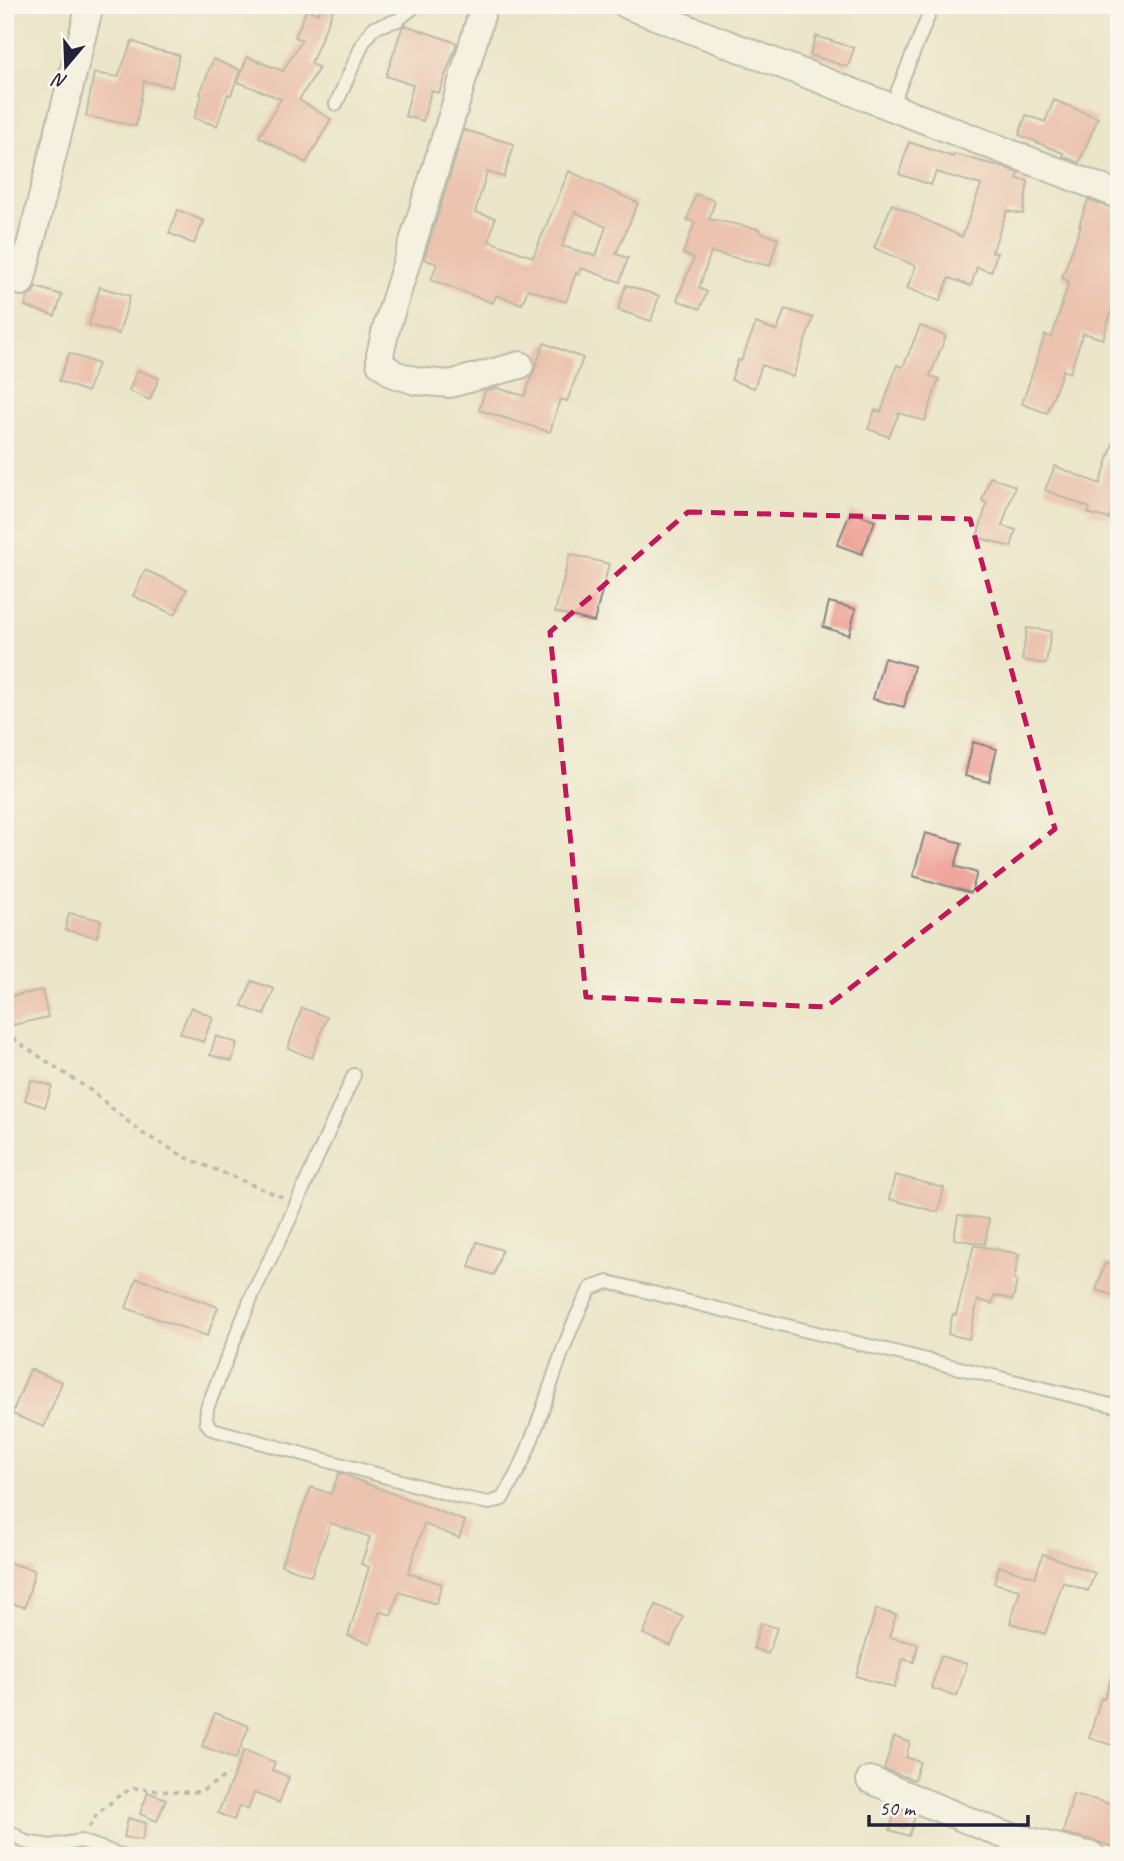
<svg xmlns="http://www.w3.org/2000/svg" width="1124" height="1861" font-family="Caveat,sans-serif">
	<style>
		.building { fill: #ed9a90; fill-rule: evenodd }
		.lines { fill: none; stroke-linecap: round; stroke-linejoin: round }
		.lane-casing { stroke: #868482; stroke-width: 16 }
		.street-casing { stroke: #868482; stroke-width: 30 }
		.path { stroke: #868482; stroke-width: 3.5; stroke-dasharray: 5 5; stroke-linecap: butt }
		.lane { stroke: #fff; stroke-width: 12 }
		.street { stroke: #fff; stroke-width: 26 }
		.marked { fill: none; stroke: #c2185b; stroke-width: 5; stroke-dasharray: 14 9; stroke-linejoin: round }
	</style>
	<rect width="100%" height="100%" fill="#fbf7ec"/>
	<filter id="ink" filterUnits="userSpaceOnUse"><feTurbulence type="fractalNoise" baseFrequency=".0143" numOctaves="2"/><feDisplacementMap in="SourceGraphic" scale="14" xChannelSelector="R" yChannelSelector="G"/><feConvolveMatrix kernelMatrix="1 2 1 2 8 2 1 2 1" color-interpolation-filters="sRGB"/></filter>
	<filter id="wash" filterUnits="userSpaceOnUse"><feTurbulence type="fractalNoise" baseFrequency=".00686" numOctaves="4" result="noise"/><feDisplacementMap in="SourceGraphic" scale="28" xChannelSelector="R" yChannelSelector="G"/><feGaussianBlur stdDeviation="1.57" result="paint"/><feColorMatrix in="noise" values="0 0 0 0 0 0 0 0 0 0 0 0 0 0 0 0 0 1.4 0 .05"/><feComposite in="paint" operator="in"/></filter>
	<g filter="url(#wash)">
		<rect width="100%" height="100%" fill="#ebe6c9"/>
		<g id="blocks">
			<!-- building -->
			<path class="building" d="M 323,5 L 335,5 L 311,63 L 319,68 L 299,100 L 331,119 L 306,163 L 259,137 L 281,99 L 238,82 L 247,57 L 283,71 L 302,40 L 295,37 L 307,9 L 318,14 Z
				M 405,25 L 457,43 L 439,93 L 431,91 L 423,121 L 405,116 L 413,85 L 386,76 L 402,28 Z
				M 816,36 L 854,48 L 848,67 L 810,55 Z
				M 132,41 L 152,49 L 179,55 L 172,87 L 144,81 L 136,126 L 86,116 L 94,73 L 118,77 Z
				M 213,59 L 240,70 L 231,95 L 228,94 L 217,126 L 194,118 L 202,95 L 200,94 Z
				M 1054,100 L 1098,118 L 1079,163 L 1063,156 L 1063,153 L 1019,135 L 1026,115 L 1045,122 Z
				M 464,130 L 514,144 L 504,177 L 487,172 L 475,212 L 495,218 L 489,241 L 533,257 L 569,171 L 638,203 L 616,254 L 628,258 L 620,282 L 581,268 L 579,275 L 576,273 L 566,302 L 528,289 L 522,304 L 496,295 L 493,303 L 431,280 L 437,264 L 424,259 ZM 575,212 L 606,227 L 596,256 L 562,246 Z
				M 909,142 L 953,157 L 954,154 L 1006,168 L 1019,173 L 1017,179 L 1028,181 L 1023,214 L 1007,211 L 992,252 L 997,253 L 991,272 L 977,267 L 971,286 L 949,278 L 940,301 L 907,288 L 916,266 L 874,248 L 892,204 L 962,237 L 981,185 L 936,172 L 931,185 L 899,174 Z
				M 696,194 L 715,201 L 709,219 L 759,229 L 759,232 L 778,238 L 770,266 L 711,252 L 699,288 L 707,292 L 700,309 L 677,300 L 694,258 L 683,254 L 695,222 L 687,220 Z
				M 1088,200 L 1119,210 L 1119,296 L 1116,295 L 1103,339 L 1083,333 L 1070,373 L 1063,370 L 1047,413 L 1022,404 L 1045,335 L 1052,337 L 1069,281 L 1062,278 L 1081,225 L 1079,225 Z
				M 178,210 L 204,221 L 194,244 L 169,233 Z
				M 626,285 L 659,296 L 651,321 L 618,310 Z
				M 36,287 L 62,295 L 55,316 L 25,306 L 28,296 L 33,292 Z
				M 100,287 L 130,296 L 119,334 L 89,325 Z
				M 785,309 L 813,318 L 793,377 L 762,365 L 754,388 L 731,380 L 738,360 L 741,361 L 756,323 L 777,331 Z
				M 920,326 L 946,336 L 930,376 L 939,379 L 925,421 L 899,413 L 889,437 L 868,429 L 875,410 L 881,412 L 897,365 L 903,367 Z
				M 544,343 L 583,358 L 567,401 L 560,399 L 550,432 L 479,410 L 485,391 L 497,388 L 525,396 Z
				M 69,353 L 98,364 L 87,392 L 59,381 Z
				M 137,370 L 159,378 L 150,400 L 129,391 Z
				M 1115,437 L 1119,437 L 1119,484 L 1109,519 L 1088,513 L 1090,508 L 1045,490 L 1055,466 L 1100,484 Z
				M 990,477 L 1015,486 L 1002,526 L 1016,530 L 1011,547 L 977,537 L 987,503 L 982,501 Z
				M 851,511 L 875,521 L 862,554 L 837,545 Z
				M 570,554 L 609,564 L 594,622 L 555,612 Z
				M 145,570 L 187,589 L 175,615 L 133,596 Z
				M 829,602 L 856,609 L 849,635 L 823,627 Z
				M 1027,628 L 1051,631 L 1046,664 L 1022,660 Z
				M 884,658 L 914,666 L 904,707 L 873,699 Z
				M 973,742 L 997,749 L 989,782 L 965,776 Z
				M 925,833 L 962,843 L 955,866 L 977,873 L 971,893 L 913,876 Z
				M 69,913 L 101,920 L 97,937 L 65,930 Z
				M 252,981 L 274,989 L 264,1015 L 242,1006 Z
				M 42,990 L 48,1017 L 13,1025 L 7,997 Z
				M 191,1007 L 213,1017 L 203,1042 L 180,1033 Z
				M 302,1008 L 327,1017 L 312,1058 L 288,1048 Z
				M 216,1036 L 237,1043 L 232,1061 L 210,1055 Z
				M 31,1080 L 52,1086 L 45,1107 L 25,1100 Z
				M 895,1175 L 944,1188 L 938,1212 L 889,1199 Z
				M 958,1215 L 989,1219 L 985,1244 L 954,1239 Z
				M 477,1242 L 502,1250 L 494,1275 L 469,1267 Z
				M 974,1245 L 1019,1254 L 1014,1280 L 1017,1281 L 1013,1300 L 995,1295 L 992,1304 L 978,1300 L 969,1339 L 948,1334 L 953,1314 L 956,1315 Z
				M 1105,1263 L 1119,1267 L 1119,1297 L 1096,1290 Z
				M 137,1278 L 218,1307 L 207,1336 L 126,1308 Z
				M 30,1369 L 62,1382 L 44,1427 L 12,1414 Z
				M 339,1473 L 465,1521 L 459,1538 L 424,1524 L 408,1573 L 442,1584 L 436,1604 L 399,1592 L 391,1615 L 380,1611 L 370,1643 L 348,1636 L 369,1567 L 361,1564 L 370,1537 L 331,1523 L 311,1576 L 281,1565 L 311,1487 L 331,1494 Z
				M 1043,1554 L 1095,1573 L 1088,1591 L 1063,1582 L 1045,1634 L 1010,1623 L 1020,1590 L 994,1583 L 999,1566 L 1035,1577 Z
				M 5,1562 L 35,1570 L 25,1607 L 5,1602 Z
				M 656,1605 L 683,1617 L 671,1646 L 643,1634 Z
				M 876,1609 L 896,1615 L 889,1637 L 918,1644 L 914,1662 L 903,1659 L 894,1688 L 856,1676 Z
				M 761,1623 L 777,1628 L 768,1654 L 753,1648 Z
				M 941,1656 L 967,1664 L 957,1696 L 931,1688 Z
				M 1116,1665 L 1119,1666 L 1119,1747 L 1089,1738 L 1101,1698 L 1104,1699 Z
				M 215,1713 L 249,1726 L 236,1759 L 202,1746 Z
				M 894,1737 L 910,1742 L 906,1757 L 920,1762 L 914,1780 L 884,1769 Z
				M 244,1750 L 275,1762 L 272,1770 L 289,1777 L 279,1803 L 254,1793 L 248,1810 L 239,1806 L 234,1820 L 218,1813 Z
				M 148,1792 L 166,1799 L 157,1821 L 140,1814 Z
				M 1073,1794 L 1119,1806 L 1119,1849 L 1096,1841 L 1063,1833 Z
				M 896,1808 L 915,1816 L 909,1836 L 890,1830 Z
				M 128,1818 L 146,1823 L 142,1840 L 124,1837 Z"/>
		</g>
	</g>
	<g filter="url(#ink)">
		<use href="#blocks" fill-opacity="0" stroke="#868482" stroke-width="2"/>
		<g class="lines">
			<!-- lane casing -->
			<g class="lane-casing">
				<path id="lane" d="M 336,104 L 363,43 L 373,28 L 398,20 L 416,5
					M 891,107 L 928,17
					M 354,1075 L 286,1227 L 254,1291 L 207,1408 L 206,1422 L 212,1429 L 463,1498 L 489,1503 L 502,1499 C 509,1487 517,1474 523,1461 C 548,1404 560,1342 591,1288 L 608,1282 L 1119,1407
					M 5,1828 L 25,1842 L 50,1846 L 81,1841 L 123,1856"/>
			</g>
			<!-- street casing -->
			<g class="street-casing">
				<path id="street" d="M 484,5 L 455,106 L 386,329 L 380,355 L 380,363 L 394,374 L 416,381 L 450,384 L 520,365
					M 627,5 L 1119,195
					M 21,282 L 90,5
					M 870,1780 L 1001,1834 L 1092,1856"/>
			</g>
			<!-- path -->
			<path class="path" d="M 5,1032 L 19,1043 L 90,1090 L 142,1133 L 187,1158 L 282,1197
				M 89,1827 L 97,1814 L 121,1794 L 134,1788 L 173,1792 L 200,1792 L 229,1774"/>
			<!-- lane -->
			<use href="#lane" class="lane"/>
			<!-- street -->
			<use href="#street" class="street"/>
		</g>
	</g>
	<!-- marked area -->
	<path d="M0 0H1124V1861H0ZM 688,512 L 970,519 L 1055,829 L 826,1007 L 586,997 L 550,632 Z" fill="#ebe6c9" fill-opacity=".55" fill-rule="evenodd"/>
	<path class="marked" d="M 688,512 L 970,519 L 1055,829 L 826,1007 L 586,997 L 550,632 Z"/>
	<!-- margin -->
	<rect width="1124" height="1861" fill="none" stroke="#fbf7ec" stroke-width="28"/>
	<!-- north arrow -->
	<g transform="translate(66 66) rotate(199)" stroke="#fbf7ec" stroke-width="5" paint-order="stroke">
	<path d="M0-5L12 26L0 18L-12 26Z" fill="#22223b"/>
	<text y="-10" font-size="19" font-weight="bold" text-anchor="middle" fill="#22223b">N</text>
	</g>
	<!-- scale -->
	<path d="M869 1815v10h159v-10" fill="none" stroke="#22223b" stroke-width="3.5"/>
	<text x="879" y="1815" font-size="21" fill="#22223b" stroke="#fbf7ec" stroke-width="5" paint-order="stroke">50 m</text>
</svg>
